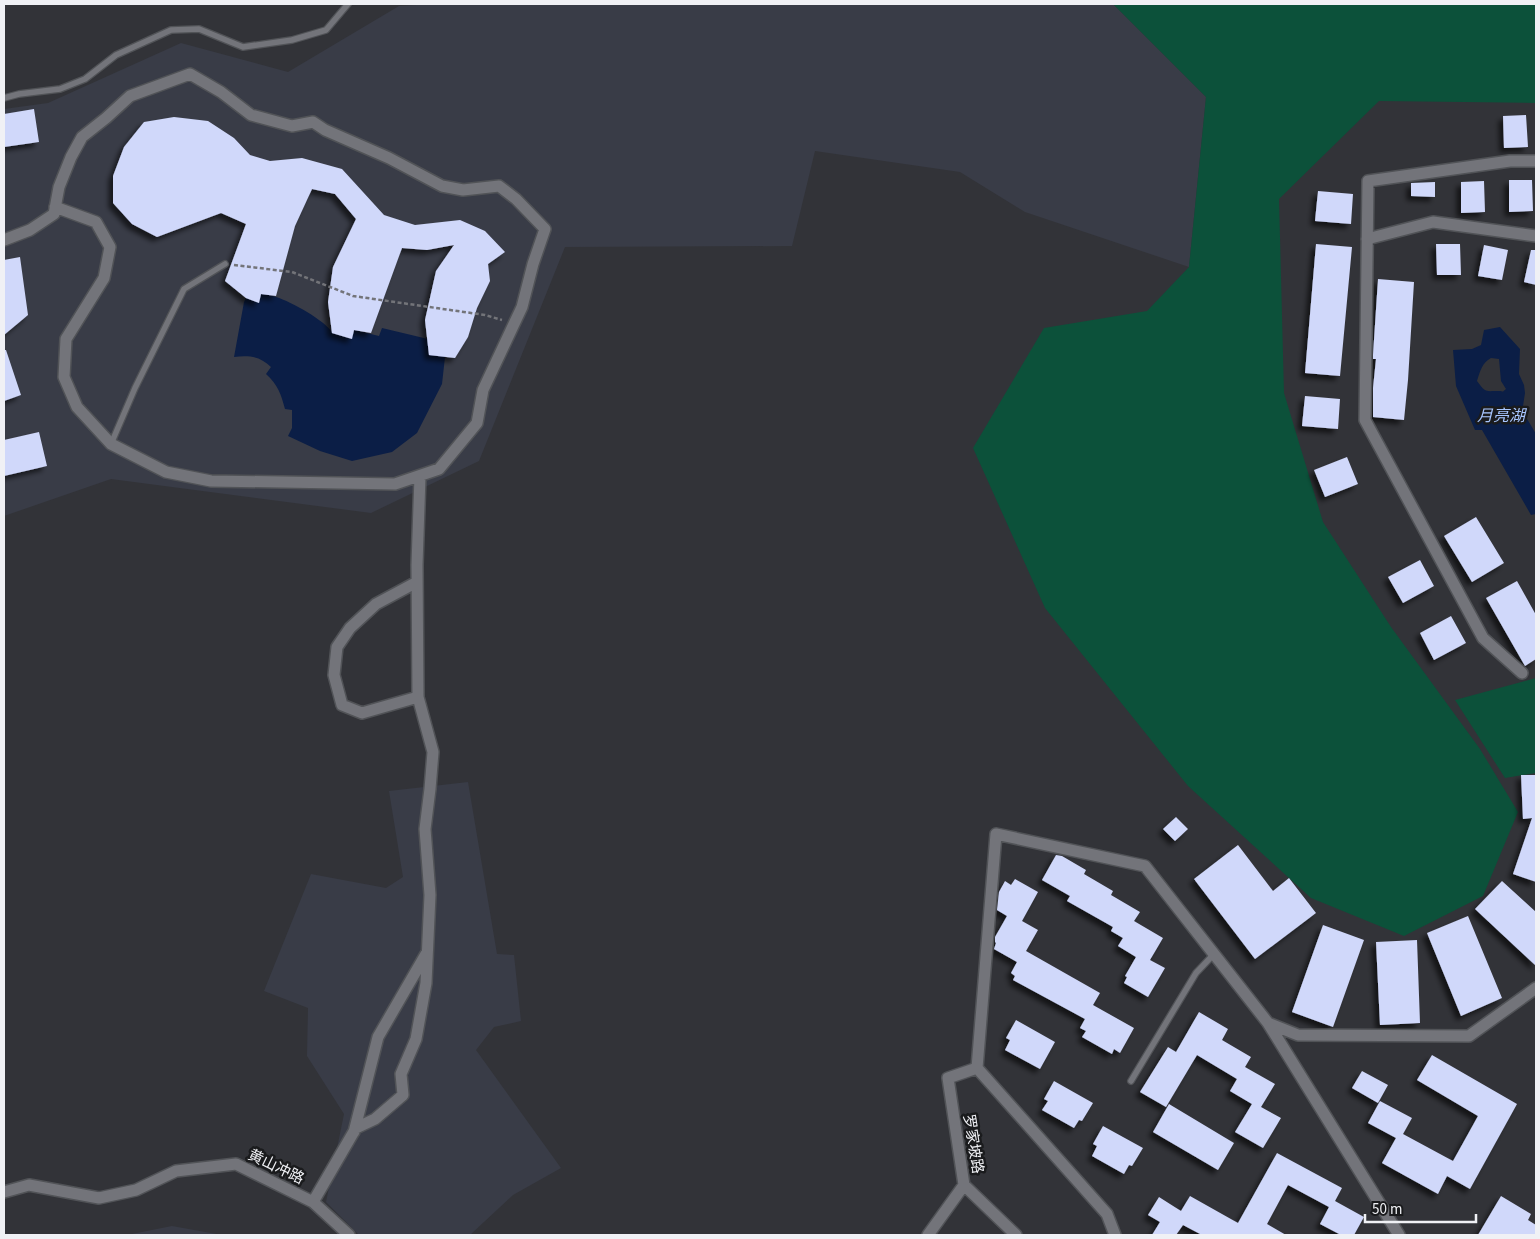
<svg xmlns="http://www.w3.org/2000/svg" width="1540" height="1239" font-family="'Source Sans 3','Noto Sans SC',sans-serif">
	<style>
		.built { fill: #393c47 }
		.green { fill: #0c513a }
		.water { fill: #0b1e46; fill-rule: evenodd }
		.building { fill: #d0d8fa; filter: url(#shadow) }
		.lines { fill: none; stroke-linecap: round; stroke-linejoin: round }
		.lane-casing { stroke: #515357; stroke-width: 8 }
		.street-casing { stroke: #515357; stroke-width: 14 }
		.path { stroke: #737479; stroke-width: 2.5; stroke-dasharray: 4 2.5; stroke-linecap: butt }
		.lane { stroke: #73747a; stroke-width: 5.5 }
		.street { stroke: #73747a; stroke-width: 11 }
		.labels { text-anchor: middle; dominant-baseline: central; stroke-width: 5; stroke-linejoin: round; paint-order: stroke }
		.street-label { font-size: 15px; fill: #f0f1f5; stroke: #1a1b1d }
		.water-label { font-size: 16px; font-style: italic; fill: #a8c6ff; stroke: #1a1b1d }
	</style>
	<defs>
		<filter id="shadow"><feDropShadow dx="-4.5" dy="4.5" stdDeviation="2.5" flood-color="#0009"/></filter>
	</defs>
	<rect width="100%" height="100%" fill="#323338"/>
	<!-- built -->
	<path class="built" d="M 432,4 L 1113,4 L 1206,97 L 1189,267 L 1025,212 L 960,172 L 815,151 L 792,246 L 565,247 L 479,461 L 371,513 L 111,479 L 4,516 L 4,109 L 48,103 L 181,43 L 288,72 L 399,6 Z
		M 468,782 L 497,954 L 514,955 L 521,1021 L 494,1027 L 476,1050 L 561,1168 L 513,1195 L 470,1235 L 359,1235 L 326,1202 L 344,1114 L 307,1056 L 308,1008 L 264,991 L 311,874 L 386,888 L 403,877 L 389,791 Z
		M 172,1226 L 222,1235 L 223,1235 L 127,1235 Z"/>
	<!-- green -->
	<path class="green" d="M 1113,4 L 1536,4 L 1536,103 L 1379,101 L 1279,199 L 1284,393 L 1323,522 L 1391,627 L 1480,749 L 1518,812 L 1483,896 L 1404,936 L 1311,898 L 1188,786 L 1045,608 L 973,448 L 1044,328 L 1147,311 L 1189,267 L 1206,97 Z
		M 1536,678 L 1536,773 L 1505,778 L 1455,700 Z"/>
	<!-- water -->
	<path class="water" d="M 261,294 C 266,295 271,295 276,297 C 292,302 324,320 333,333 L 351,339 L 354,330 L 379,336 L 382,328 L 428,339 L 445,357 L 442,384 L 417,433 L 392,452 L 352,461 L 320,451 L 288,436 L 292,428 L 292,410 L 285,409 C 281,394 278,385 266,374 L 271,367 C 260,356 248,355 234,357 L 244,302 L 246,298 L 259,303 Z
		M 1500,327 L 1520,349 L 1519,374 L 1524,385 L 1525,393 L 1523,406 L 1526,417 L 1536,434 L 1536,514 L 1531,515 L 1482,430 L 1475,430 L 1456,386 L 1453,350 L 1472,349 L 1481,345 L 1484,330 ZM 1491,358 L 1499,359 L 1501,381 L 1506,389 C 1501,393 1505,391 1498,391 C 1485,391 1486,393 1477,381 C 1480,371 1482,363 1491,358 Z"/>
	<!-- building -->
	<path class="building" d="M 34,109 L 39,142 L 4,147 L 4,114 Z
		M 1526,115 L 1528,147 L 1504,148 L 1503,116 Z
		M 174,117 L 208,121 L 234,138 L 250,155 L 270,161 L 302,158 L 342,169 L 384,215 L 415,225 L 460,220 L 485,231 L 505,252 L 488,264 L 490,281 L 477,308 L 468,337 L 455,358 L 429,355 L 425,320 L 436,271 L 454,245 L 427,250 L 402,248 L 371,333 L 354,330 L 352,339 L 332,333 L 328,302 L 333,267 L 356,219 L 335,194 L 312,189 L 295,226 L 276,296 L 261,294 L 259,303 L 246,298 L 225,281 L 246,224 L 221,213 L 157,237 L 132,224 L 113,203 L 113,176 L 124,147 L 144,122 Z
		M 1509,180 L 1532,180 L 1533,211 L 1509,212 Z
		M 1484,181 L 1485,212 L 1461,213 L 1461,182 Z
		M 1435,182 L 1435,197 L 1411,196 L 1411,183 Z
		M 1318,191 L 1353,194 L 1351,224 L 1315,221 Z
		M 1316,244 L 1352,247 L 1340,376 L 1305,373 Z
		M 1436,244 L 1460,244 L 1461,275 L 1437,275 Z
		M 1484,245 L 1508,250 L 1502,280 L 1478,276 Z
		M 1531,250 L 1536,250 L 1536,285 L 1524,282 Z
		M 20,257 L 28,315 L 4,335 L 4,260 Z
		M 1378,279 L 1414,282 L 1408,380 L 1404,420 L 1373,417 L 1373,388 L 1376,359 L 1373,359 L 1373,355 Z
		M 4,350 L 6,350 L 21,395 L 4,401 Z
		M 1305,396 L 1340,399 L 1338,429 L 1302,426 Z
		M 39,432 L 47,466 L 4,476 L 4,440 Z
		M 1347,457 L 1358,484 L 1325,497 L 1314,470 Z
		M 1476,517 L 1504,563 L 1472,582 L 1444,536 Z
		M 1420,560 L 1434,586 L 1403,603 L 1388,577 Z
		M 1517,581 L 1536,615 L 1536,659 L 1525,666 L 1486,598 Z
		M 1451,616 L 1466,643 L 1434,660 L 1420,633 Z
		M 1521,775 L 1536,775 L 1536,882 L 1513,874 L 1532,818 L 1523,819 Z
		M 1176,817 L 1188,829 L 1175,841 L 1163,829 Z
		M 1238,845 L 1273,891 L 1289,878 L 1316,913 L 1255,959 L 1194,879 Z
		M 1056,855 L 1062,856 L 1086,870 L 1084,874 L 1113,891 L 1111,895 L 1140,912 L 1134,921 L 1163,938 L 1150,960 L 1165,968 L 1148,997 L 1124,983 L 1127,977 L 1125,976 L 1136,957 L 1118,946 L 1123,938 L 1111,931 L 1113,927 L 1067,901 L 1070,896 L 1042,880 Z
		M 1015,879 L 1038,892 L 1022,921 L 1038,930 L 1026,951 L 1100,993 L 1093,1005 L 1134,1028 L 1120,1053 L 1114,1049 L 1112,1054 L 1082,1037 L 1086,1031 L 1080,1028 L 1085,1019 L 1013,980 L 1015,976 L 1011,973 L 1017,962 L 994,949 L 996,943 L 995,942 L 995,937 L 1007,916 L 997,910 L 999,892 L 1005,881 L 1011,885 Z
		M 1502,881 L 1536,912 L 1536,966 L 1475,909 Z
		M 1468,916 L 1502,998 L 1461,1016 L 1427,933 Z
		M 1323,925 L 1364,940 L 1333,1027 L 1292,1012 Z
		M 1417,940 L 1420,1023 L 1380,1025 L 1376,942 Z
		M 1199,1012 L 1228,1029 L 1222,1040 L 1251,1057 L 1245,1067 L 1275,1084 L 1261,1107 L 1281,1118 L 1263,1148 L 1235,1132 L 1252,1104 L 1230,1091 L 1237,1079 L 1197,1055 L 1166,1107 L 1140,1092 L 1168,1047 L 1176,1052 Z
		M 1016,1020 L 1055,1042 L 1040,1069 L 1005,1050 L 1010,1040 L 1006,1038 Z
		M 1432,1055 L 1517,1104 L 1470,1189 L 1447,1176 L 1438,1194 L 1382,1163 L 1396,1138 L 1368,1123 L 1380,1101 L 1412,1118 L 1403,1134 L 1453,1161 L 1478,1116 L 1417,1080 Z
		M 1362,1071 L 1388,1085 L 1378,1103 L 1352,1088 Z
		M 1054,1081 L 1093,1103 L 1082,1121 L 1079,1120 L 1074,1128 L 1042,1110 L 1048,1101 L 1044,1099 Z
		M 1169,1104 L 1234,1143 L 1218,1170 L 1153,1132 Z
		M 1103,1126 L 1143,1148 L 1132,1166 L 1129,1165 L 1124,1174 L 1092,1156 L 1097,1146 L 1093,1144 Z
		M 1277,1153 L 1342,1188 L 1335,1201 L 1364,1217 L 1354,1235 L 1341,1235 L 1320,1224 L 1329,1207 L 1288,1185 L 1267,1224 L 1286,1235 L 1202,1235 L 1183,1225 L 1176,1235 L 1152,1235 L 1160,1222 L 1148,1215 L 1159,1197 L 1181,1211 L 1190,1196 L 1238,1223 Z
		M 1501,1196 L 1531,1214 L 1528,1220 L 1536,1225 L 1536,1235 L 1478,1235 Z"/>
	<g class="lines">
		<!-- lane casing -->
		<g class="lane-casing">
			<path id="lane" d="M 4,98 L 19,94 L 60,89 L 85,79 L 116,55 L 171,30 L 199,29 L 243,47 L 292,40 L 326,30 L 348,4
				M 111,444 L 135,388 L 184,289 L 225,264
				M 1131,1081 L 1196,973 L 1214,954"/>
		</g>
		<!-- street casing -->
		<g class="street-casing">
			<path id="street" d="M 1367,239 L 1433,222 L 1536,236
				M 4,240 L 30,230 L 54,214 L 59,187 L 71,157 L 82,137 L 106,118 L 130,96 L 190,74 L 221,92 L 251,115 L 292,126 L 313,122 L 325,130 L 389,158 L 442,186 L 463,190 L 499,186 L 516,199 L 545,229 L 533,264 L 522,307 L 483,390 L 477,423 L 439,469 L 395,484 L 282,482 L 211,481 L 166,472 L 111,444 L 77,407 L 64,377 L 66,339 L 104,278 L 110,247 L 96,222 L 55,207
				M 417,582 L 376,604 L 350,628 L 337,647 L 334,675 L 342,705 L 362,713 L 418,697
				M 1522,673 L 1483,638 L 1365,420 L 1368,181 L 1510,161 L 1536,161
				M 1268,1023 L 1399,1235
				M 354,1132 L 378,1037 L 426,954
				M 964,1185 L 1016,1235
				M 4,1192 L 29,1185 L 99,1198 L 136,1190 L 176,1171 L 236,1164 L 313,1202 L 349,1235
				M 313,1202 L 356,1128 L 375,1119 L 403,1095 L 401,1074 L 416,1039 L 426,983 L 430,895 L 425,829 L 430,789 L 433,752 L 418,697 L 417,565 L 420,476
				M 928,1235 L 964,1185 L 948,1078 L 977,1068
				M 1115,1235 L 1107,1214 L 977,1068 L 996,834 L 1145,866 L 1268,1023 L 1298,1035 L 1469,1036 L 1536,988"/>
		</g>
		<!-- path -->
		<path class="path" d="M 234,265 L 292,272 L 353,296 L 485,315 L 502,320"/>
		<!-- lane -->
		<use href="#lane" class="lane"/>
		<!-- street -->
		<use href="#street" class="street"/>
	</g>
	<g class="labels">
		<!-- street labels -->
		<g class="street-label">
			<text transform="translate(973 1144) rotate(81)">罗家坡路</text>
			<text transform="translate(276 1167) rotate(26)">黄山冲路</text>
		</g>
		<!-- water labels -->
		<g class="water-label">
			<text x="1501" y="416">月亮湖</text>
		</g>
	</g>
	<!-- border -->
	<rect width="1540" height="1239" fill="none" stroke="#f0f1f5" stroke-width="10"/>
	<!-- scale -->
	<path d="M1365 1214v8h111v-8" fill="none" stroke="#f0f1f5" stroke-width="2.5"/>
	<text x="1372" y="1214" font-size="15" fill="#f0f1f5" stroke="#1a1b1d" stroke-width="4" paint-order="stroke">50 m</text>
</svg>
